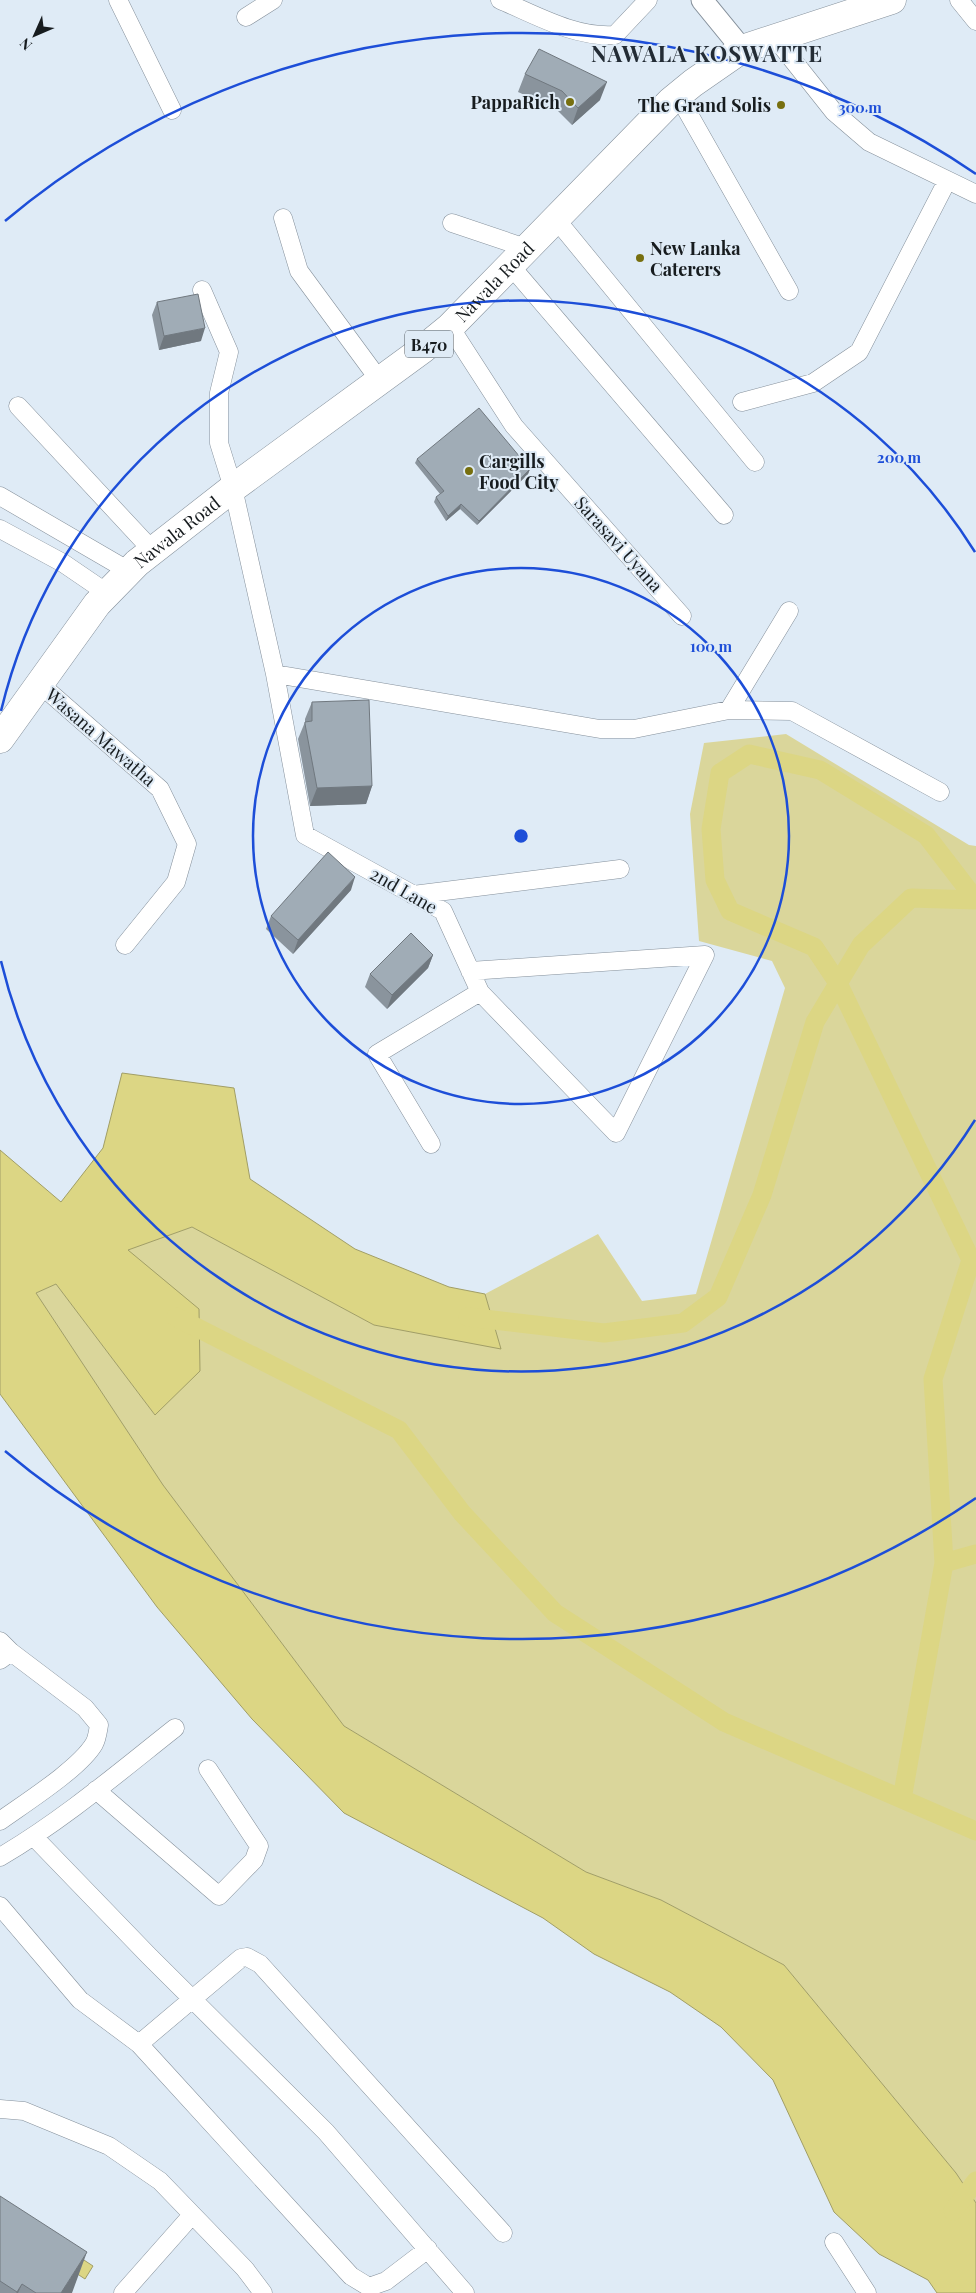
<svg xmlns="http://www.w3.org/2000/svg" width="976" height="2293" font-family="'Playfair Display',serif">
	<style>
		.green { fill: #dad69b }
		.water { fill: #dcd684; stroke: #a19e66 }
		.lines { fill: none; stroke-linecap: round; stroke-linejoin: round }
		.canal { stroke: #dcd684; stroke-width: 19 }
		.minor-casing { stroke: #85909b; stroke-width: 19 }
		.tertiary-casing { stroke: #85909b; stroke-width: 23 }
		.primary-casing { stroke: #85909b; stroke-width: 29 }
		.minor { stroke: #fff; stroke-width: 18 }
		.tertiary { stroke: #fff; stroke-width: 21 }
		.primary { stroke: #fff; stroke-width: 28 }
		.wall { fill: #8a949d }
		.shaded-wall { fill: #70787f }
		.building { fill: #a0acb6; stroke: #70787f }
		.ring { fill: none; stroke: #1d4ed8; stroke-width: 2.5 }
		.poi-dot { fill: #776f0f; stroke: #dfebf6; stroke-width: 2 }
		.labels { text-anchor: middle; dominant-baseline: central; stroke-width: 4; stroke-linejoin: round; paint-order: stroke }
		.shield { fill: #dfebf6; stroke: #535a60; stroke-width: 1 }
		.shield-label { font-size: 16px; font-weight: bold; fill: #171c1f }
		.poi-label { font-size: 18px; font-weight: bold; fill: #171c1f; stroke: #dfebf6; text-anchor: end }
		.street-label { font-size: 18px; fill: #171c1f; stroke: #dfebf6 }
		.district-label { font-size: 22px; font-weight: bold; letter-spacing: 1px; fill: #232c35; stroke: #dfebf6 }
		.centre { fill: #1d4ed8; stroke: #dfebf6; stroke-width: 2.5 }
		.ring-label { font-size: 15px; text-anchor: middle; font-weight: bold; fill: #1d4ed8; stroke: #dfebf6; stroke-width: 4; stroke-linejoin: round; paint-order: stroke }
	</style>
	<rect width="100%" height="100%" fill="#dfebf6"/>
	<!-- green -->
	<path class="green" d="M 786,734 L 969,845 L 976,846 L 976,2203 L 956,2173 L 784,1965 L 661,1900 L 586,1872 L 344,1726 L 163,1485 L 36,1293 L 56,1284 L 155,1415 L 127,1250 L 192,1227 L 374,1325 L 500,1348 L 485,1294 L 598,1234 L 642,1301 L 696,1294 L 785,988 L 772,961 L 699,941 L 690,814 L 704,743 Z"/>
	<!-- water -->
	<path class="water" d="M 122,1073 L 234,1088 L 250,1179 L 355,1249 L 449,1287 L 485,1294 L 501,1349 L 374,1325 L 192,1227 L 128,1250 L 199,1309 L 200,1371 L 155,1415 L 56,1284 L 36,1293 L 163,1485 L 344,1726 L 586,1872 L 661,1900 L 784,1965 L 956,2173 L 976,2203 L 976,2293 L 937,2293 L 928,2280 L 879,2254 L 834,2212 L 773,2080 L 721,2027 L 670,1992 L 594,1954 L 543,1918 L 344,1813 L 252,1719 L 157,1607 L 0,1394 L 0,1150 L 61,1202 L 103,1148 Z
		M 52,2239 L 93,2266 L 85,2279 L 44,2252 Z"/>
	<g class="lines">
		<!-- canal -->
		<path class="canal" d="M 176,1317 L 399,1430 L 462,1513 L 555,1613 L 724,1722 L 976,1831
			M 468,1317 L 604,1333 L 683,1323 L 718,1297 L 762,1195 L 815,1022 L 861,945 L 911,898 L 976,900
			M 944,1563 L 976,1554
			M 902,1799 L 944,1563 L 933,1379 L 971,1260 L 838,983 L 814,947 L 730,911 L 715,880 L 711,829 L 720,773 L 749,754 L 820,770 L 926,835 L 976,900
			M 953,2211 L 976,2181"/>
		<!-- minor casing -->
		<g class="minor-casing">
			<path id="minor" d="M 118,0 L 172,110
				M 500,0 C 536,15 575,38 615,35 L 648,0
				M 959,0 L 976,21
				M 246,17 L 273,0
				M 776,39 L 834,112 L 869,142 L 976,194
				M 678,95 L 789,291
				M 283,218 L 299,271 L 380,381
				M 555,218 L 755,462
				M 452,223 L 526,248
				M 510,265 L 724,515
				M 202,290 L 229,352 L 219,393 L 219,443 L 233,488 L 275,674 L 305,835 L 443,911 L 480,992 L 616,1133 L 705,955
				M 450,327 L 514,426 L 682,616
				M 742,402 L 813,383 L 859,352 L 947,181
				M 18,406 L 152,550
				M 0,496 L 129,571
				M 0,529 L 63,563 L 107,593
				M 275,674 L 600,729 L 634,729 L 729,710 L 792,711 L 940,792
				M 41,685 L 160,789 L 187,844 L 176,882 L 125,945
				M 729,710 L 789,611
				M 413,895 L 620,869
				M 470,971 L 705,955
				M 431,1144 L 377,1054 L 480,992
				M 0,1641 L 11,1652 L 0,1660
				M 96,1790 L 219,1896 L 254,1860 L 259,1846 L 208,1769
				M 0,1821 C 25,1803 79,1769 94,1744 C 97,1739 98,1731 99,1725 L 85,1708 L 11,1652
				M 34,1837 L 149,1956 L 326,2132 L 465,2293
				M 0,1857 C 63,1820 118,1773 175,1728
				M 0,1906 L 80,2000 L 139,2044 L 351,2276 L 369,2287 L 386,2281 L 428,2249
				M 139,2044 L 241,1958 L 247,1957 L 260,1964 L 503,2233
				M 0,2109 L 24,2111 L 109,2146 L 160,2181 L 245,2269 L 263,2293
				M 834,2242 L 867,2293
				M 123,2293 L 192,2215"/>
		</g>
		<!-- tertiary casing -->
		<g class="tertiary-casing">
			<path id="tertiary" d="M 702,0 L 742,49"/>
		</g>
		<!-- primary casing -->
		<g class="primary-casing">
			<g id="primary">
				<path id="s1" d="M 0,739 L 97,604 L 137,563 L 233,488 L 423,349 L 450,327 L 671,101 L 693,83 L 742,49 L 892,0"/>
			</g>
		</g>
		<!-- minor -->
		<use href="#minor" class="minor"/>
		<!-- tertiary -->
		<use href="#tertiary" class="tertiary"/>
		<!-- primary -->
		<use href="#primary" class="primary"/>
	</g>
	<!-- wall -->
	<path class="wall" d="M 525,74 L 600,100 L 572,125 L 556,109 L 518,92 Z
		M 157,302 L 201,341 L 159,350 L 152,315 Z
		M 417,459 L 530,469 L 528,474 L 477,525 L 460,509 L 446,521 L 434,502 L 436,497 L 440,494 L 415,463 Z
		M 312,702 L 372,786 L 366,804 L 310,806 L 298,739 L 305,722 L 305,719 Z
		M 351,890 L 293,954 L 266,929 L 271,916 Z
		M 433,955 L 428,968 L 387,1009 L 365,987 L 370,974 Z
		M 0,2196 L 72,2293 L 0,2293 Z"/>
	<!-- shaded-wall -->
	<path class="shaded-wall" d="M 607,82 L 600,100 L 572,125 L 578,108 Z
		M 205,328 L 201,341 L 159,350 L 164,336 Z
		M 530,469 L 528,474 L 477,525 L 479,521 Z
		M 461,504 L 460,509 L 446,521 L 448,516 Z
		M 372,786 L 366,804 L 310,806 L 317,788 Z
		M 355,877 L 351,890 L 293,954 L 298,940 Z
		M 433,955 L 428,968 L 387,1009 L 392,995 Z
		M 87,2252 L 72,2293 L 61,2293 Z
		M 22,2284 L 18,2293 L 16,2293 L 17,2292 Z"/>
	<!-- building -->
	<path class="building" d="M 539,49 L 607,82 L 578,108 L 562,91 L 525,74 Z
		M 198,294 L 205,328 L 164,336 L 157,302 Z
		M 479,408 L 530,469 L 479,521 L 461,504 L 448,516 L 436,497 L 444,491 L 417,459 Z
		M 369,700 L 372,786 L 317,788 L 305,724 L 305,722 L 312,721 L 312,702 Z
		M 328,852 L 355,877 L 298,940 L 271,916 Z
		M 411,933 L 433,955 L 392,995 L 370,974 Z
		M 0,2196 L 87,2252 L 61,2293 L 36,2293 L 22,2284 L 17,2292 L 0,2281 Z"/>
	<!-- distance rings -->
	<g class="ring">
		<circle cx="521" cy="836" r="268"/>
		<path d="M975 1120A535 535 0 0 1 1 961M1 711A535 535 0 0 1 975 552"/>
		<path d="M976 1498A803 803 0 0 1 5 1451M5 221A803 803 0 0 1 976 174"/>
	</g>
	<!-- markers -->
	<g class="poi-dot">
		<circle cx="570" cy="102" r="5"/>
		<circle cx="781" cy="105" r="5"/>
		<circle cx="640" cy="258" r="5"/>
		<circle cx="469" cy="471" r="5"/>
	</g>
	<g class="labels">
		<!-- shield labels -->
		<rect class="shield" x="405" y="330.5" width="48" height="27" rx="4"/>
		<g class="shield-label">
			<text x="429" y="344">B470</text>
		</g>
		<!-- poi labels -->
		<g class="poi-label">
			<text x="560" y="102">PappaRich</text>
			<text x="771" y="105">The Grand Solis</text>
			<text x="650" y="248" text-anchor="start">New Lanka<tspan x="650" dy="21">Caterers</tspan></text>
			<text x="479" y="461" text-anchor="start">Cargills<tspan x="479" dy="21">Food City</tspan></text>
		</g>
		<!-- street labels -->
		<g class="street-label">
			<text stroke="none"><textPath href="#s1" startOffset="679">Nawala Road</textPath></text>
			<text stroke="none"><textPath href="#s1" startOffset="274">Nawala Road</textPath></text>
			<text transform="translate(619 544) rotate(48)">Sarasavi Uyana</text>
			<text transform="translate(101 737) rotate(41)">Wasana Mawatha</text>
			<text transform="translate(404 890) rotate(30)">2nd Lane</text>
		</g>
		<!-- district labels -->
		<g class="district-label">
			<text x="707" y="53">NAWALA KOSWATTE</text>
		</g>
	</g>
	<circle cx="521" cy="836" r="8" class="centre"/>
	<g class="ring-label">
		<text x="860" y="113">300 m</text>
		<text x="899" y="463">200 m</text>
		<text x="711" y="652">100 m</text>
	</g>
	<!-- north arrow -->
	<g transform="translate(35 35) rotate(225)" stroke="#dfebf6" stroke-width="4" paint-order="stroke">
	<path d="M0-4L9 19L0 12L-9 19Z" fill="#171c1f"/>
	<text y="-8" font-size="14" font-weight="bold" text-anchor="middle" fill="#171c1f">N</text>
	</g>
</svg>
